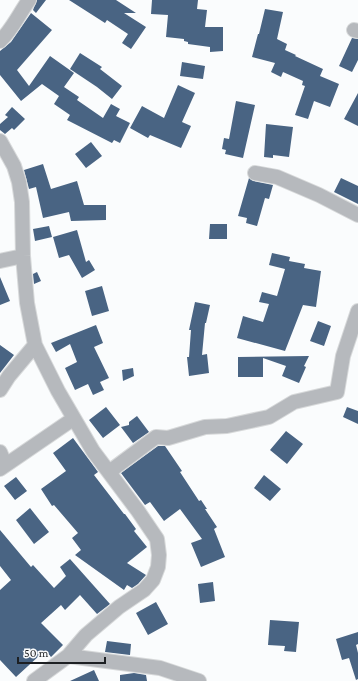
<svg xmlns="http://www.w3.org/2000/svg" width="358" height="681" font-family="'Crimson Pro',serif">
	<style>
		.building { fill: #496483 }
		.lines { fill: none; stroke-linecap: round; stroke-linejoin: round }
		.minor-casing { stroke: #d7d9da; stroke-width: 16 }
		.minor { stroke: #b6b9bd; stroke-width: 14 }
	</style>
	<rect width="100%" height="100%" fill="#fafcfd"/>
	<!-- building -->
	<path class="building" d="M 37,0 L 46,0 L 36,13 L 33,10 Z
		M 69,0 L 116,0 L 136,13 L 124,13 L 146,27 L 131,49 L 122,43 L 128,34 L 107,20 L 105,23 Z
		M 152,0 L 198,0 L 197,9 L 207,10 L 205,27 L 223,27 L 223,51 L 210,52 L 210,47 L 188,44 L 188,42 L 184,41 L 184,39 L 166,37 L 168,15 L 151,14 Z
		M 265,9 L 283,12 L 277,39 L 287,44 L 285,50 L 296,55 L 295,56 L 323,69 L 320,76 L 339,84 L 330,107 L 314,101 L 308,119 L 295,115 L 305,86 L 302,85 L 303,81 L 283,72 L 281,77 L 271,72 L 275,63 L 252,57 L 258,34 L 259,34 Z
		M 31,13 L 52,30 L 17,70 L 29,86 L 50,56 L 74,73 L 64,87 L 79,97 L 77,100 L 103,118 L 111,104 L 120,109 L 116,116 L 130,123 L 120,143 L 114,140 L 112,143 L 67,120 L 70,115 L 54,104 L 59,96 L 42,84 L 21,101 L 0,75 L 0,51 L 11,42 Z
		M 352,38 L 358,39 L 358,60 L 352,72 L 339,66 Z
		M 80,53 L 102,67 L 100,69 L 122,86 L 112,99 L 97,87 L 70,69 Z
		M 182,62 L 205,66 L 203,79 L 180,76 Z
		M 178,85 L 195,93 L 182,122 L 191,126 L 181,148 L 150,135 L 148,138 L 130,128 L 142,106 L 164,118 Z
		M 358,93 L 358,126 L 344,119 Z
		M 236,101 L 255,105 L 243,158 L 225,154 L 226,150 L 222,149 L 224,138 L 229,139 Z
		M 12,107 L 25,119 L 14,130 L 12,128 L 5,134 L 0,130 L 0,124 L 8,117 L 5,115 Z
		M 266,124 L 293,127 L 289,157 L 273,155 L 273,158 L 264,157 Z
		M 91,142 L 102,156 L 86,168 L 75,154 Z
		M 43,164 L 51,189 L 77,181 L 84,205 L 106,205 L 106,220 L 71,221 L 69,212 L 43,218 L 36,187 L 29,189 L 24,170 Z
		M 249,178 L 253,181 L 273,185 L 269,199 L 265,198 L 257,226 L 246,223 L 247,218 L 238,216 Z
		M 341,178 L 358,186 L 358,204 L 334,192 Z
		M 210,224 L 227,224 L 227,239 L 209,239 Z
		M 49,226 L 52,237 L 35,241 L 33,229 Z
		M 77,230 L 86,262 L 89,260 L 95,270 L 82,278 L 69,255 L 59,258 L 53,237 Z
		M 272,253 L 290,257 L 289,261 L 305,264 L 304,268 L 321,271 L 316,307 L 303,305 L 285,351 L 237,338 L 243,316 L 263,322 L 269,304 L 259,302 L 262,292 L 277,296 L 285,269 L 269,265 Z
		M 37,272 L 41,281 L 34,284 L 33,274 Z
		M 0,277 L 10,301 L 0,305 Z
		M 102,286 L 109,311 L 92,316 L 85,291 Z
		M 195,302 L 210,305 L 206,323 L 205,323 L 202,355 L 207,354 L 209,373 L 189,376 L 187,357 L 189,357 L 191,330 L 189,330 Z
		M 318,321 L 331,326 L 324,346 L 310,341 Z
		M 96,325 L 103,343 L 94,347 L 109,378 L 100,382 L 104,390 L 93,395 L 88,384 L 75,390 L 65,368 L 77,362 L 70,344 L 56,352 L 51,343 Z
		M 0,345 L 14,355 L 0,373 Z
		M 309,356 L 304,366 L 306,367 L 299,383 L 282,376 L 286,366 L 263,358 L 263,377 L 238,377 L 238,357 Z
		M 133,368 L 134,376 L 123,381 L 122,370 Z
		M 106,407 L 120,425 L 103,438 L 89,420 Z
		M 347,407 L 358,411 L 358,424 L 343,417 Z
		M 137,416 L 149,432 L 133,443 L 121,427 L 129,425 L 129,422 Z
		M 286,431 L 303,444 L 287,464 L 270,450 Z
		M 73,438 L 98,472 L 94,475 L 124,514 L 125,514 L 136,529 L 134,531 L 147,547 L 127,563 L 146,575 L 138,584 L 132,588 L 127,585 L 124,590 L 75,555 L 81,550 L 72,538 L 78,533 L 54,505 L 52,506 L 41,489 L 66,471 L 53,453 Z
		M 158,446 L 165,446 L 182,471 L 180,472 L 199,501 L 201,500 L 207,509 L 205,509 L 217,527 L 214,529 L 225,557 L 201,567 L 191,543 L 202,539 L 180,509 L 164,521 L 150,502 L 145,505 L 121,473 Z
		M 264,475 L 281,489 L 270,501 L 254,488 Z
		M 16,477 L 27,491 L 15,500 L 4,486 Z
		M 30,508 L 49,532 L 34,544 L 16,520 Z
		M 0,530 L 31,567 L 33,565 L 54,588 L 66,576 L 60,567 L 70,559 L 110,604 L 97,614 L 80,595 L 65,610 L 61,605 L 41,623 L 63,645 L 51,657 L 46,651 L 41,656 L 40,655 L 16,677 L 0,660 L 0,590 L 11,580 L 0,566 Z
		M 213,582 L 215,601 L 200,603 L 198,584 Z
		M 156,602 L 168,624 L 148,635 L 136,613 Z
		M 270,620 L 299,622 L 296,652 L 284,651 L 285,646 L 268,645 Z
		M 358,632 L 358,644 L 356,645 L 358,653 L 358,679 L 356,680 L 349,658 L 342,660 L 336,639 Z
		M 107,641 L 131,644 L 130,655 L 105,652 Z
		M 94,670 L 99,681 L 70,681 Z
		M 134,673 L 146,675 L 147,681 L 120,681 L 120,675 Z"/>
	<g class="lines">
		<!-- minor casing -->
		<g class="minor-casing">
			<path id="minor" d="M 354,30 L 358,31
				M 0,41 C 12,30 19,14 29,0
				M 0,141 L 14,166 L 19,182 L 22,202 L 23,256 L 27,303 L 35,345 L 58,391 L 93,451 L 138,511 L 157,539 L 159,555 L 158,567 L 153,580 L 144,590 L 119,607 L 86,635 L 68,656
				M 255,173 L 277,177 L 319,195 L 358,215
				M 0,261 L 23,256
				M 0,390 L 9,376 L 35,345
				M 0,452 L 5,464
				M 0,469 L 73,419
				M 109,472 L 156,437 L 168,438 L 205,427 L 227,426 L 269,417 L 294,402 L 337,392 L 343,356 L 358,311
				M 34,681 L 68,656 L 160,668 L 199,681"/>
		</g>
		<!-- minor -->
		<use href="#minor" class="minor"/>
	</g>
	<!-- scale -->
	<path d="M18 657v6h87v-6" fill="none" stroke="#1d2023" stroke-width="2"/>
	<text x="24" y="657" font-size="12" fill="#1d2023" stroke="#fafcfd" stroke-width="3" paint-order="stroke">50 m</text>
</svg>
